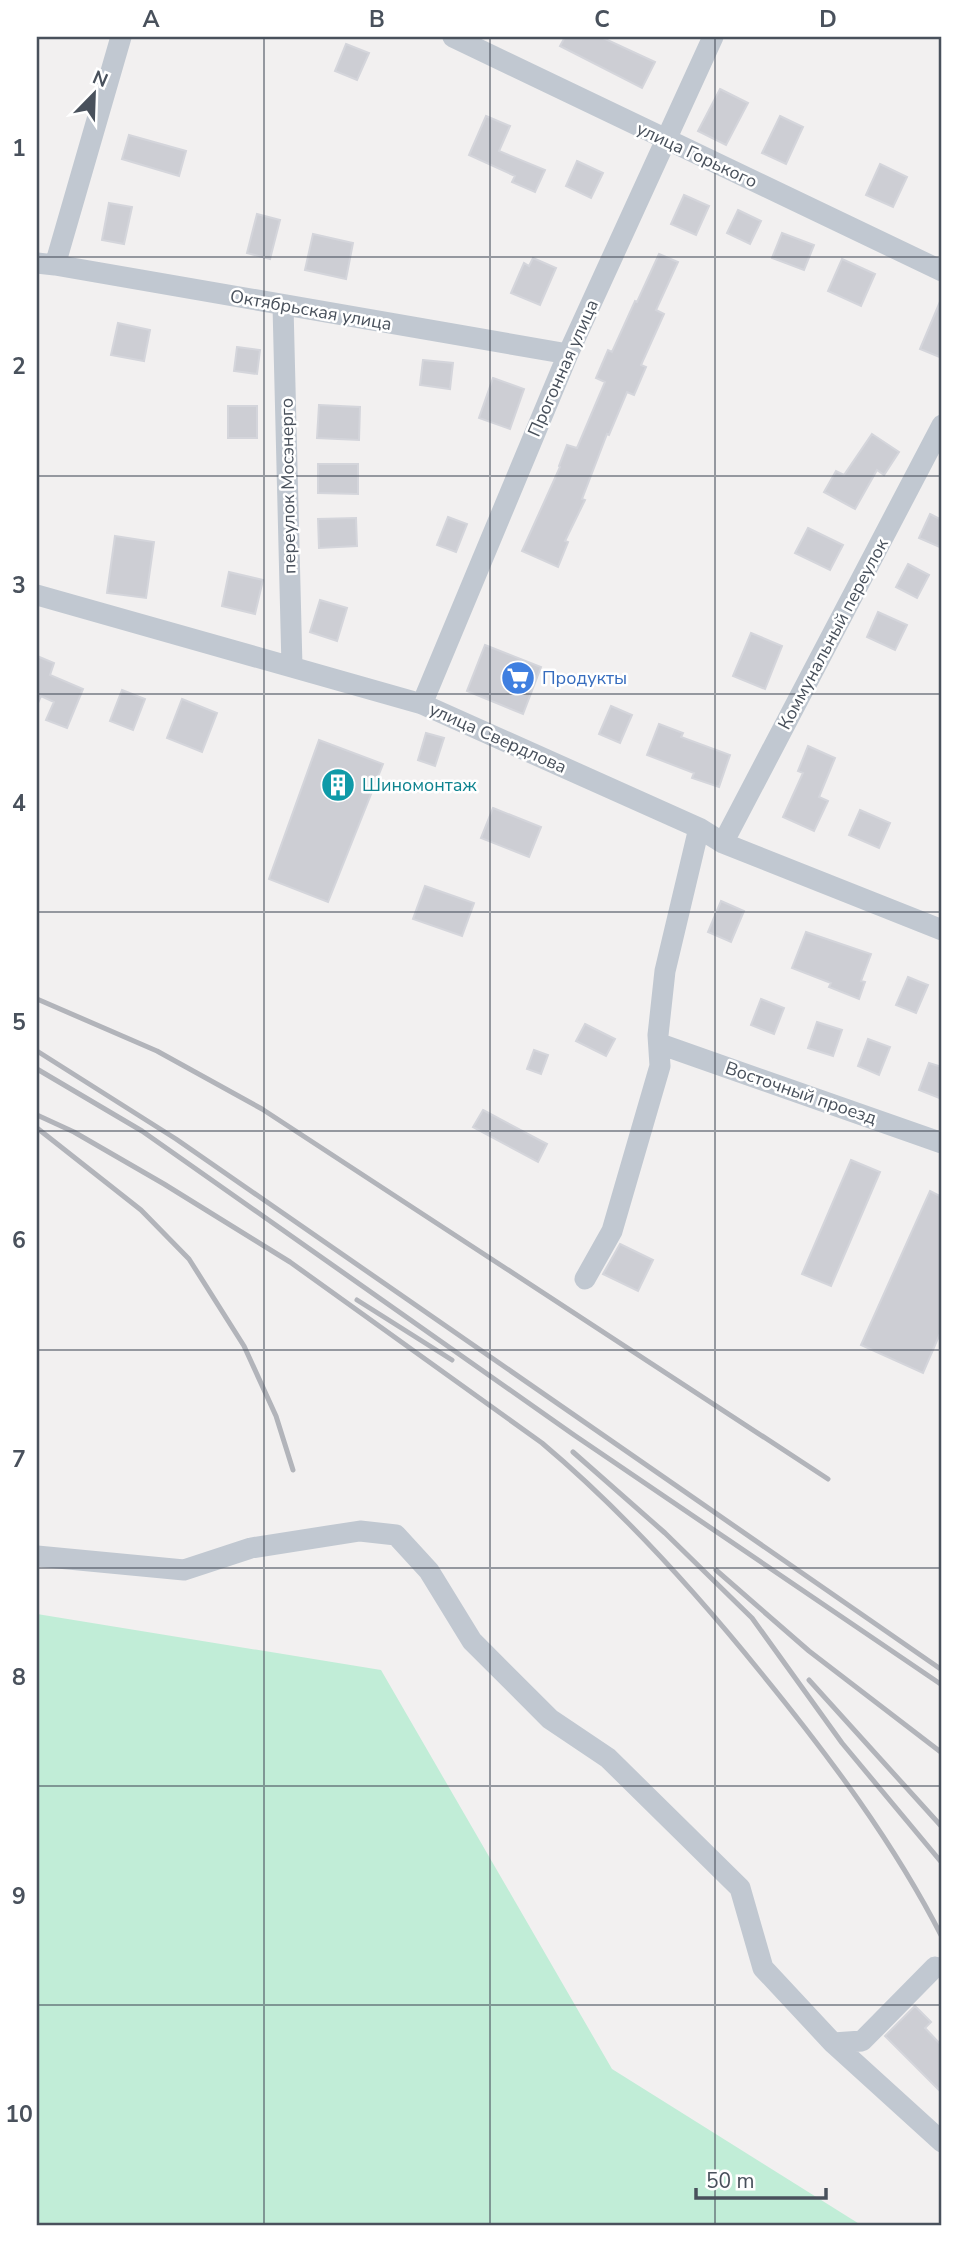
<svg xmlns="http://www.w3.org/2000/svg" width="979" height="2262" font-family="'Nunito Sans',sans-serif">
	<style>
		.green { fill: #c1edd7 }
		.building { fill: #cdced4; stroke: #d4d5db; stroke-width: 2 }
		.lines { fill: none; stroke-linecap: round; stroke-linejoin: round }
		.minor { stroke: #c1c8d1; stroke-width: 21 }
		.rail { stroke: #b2b4ba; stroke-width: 5 }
		.grid { fill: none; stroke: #49515c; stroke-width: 2; stroke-opacity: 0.55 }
		.labels { text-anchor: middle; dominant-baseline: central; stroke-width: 5; stroke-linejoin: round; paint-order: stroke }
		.street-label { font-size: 18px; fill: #49515c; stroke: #fff }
		.shop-label { font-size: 18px; fill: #366cbe; stroke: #fff; text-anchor: start }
		.culture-label { font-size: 18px; fill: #0d838f; stroke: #fff; text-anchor: start }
		.neatline { fill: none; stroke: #49515c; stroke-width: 2.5 }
		.grid-label { font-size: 23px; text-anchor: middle; font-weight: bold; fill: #49515c }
	</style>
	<rect width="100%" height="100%" fill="#f2f0f0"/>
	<!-- green -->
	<path class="green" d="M 37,1614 L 381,1670 L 612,2069 L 861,2225 L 37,2225 Z"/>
	<!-- building -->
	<path class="building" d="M 565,37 L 601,37 L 655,62 L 642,88 L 560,46 Z
		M 346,44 L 369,53 L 357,80 L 335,71 Z
		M 720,89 L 748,103 L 726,145 L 698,131 Z
		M 486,116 L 510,126 L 499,151 L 545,170 L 535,192 L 512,182 L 515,176 L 469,155 Z
		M 780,116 L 803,127 L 786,164 L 762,153 Z
		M 129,135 L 186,151 L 179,176 L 122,159 Z
		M 577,161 L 603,173 L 591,198 L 566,186 Z
		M 880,164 L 907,177 L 893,207 L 866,195 Z
		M 684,195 L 709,206 L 696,235 L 671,224 Z
		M 109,203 L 132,207 L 124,244 L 102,240 Z
		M 738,210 L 761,221 L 750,244 L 727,233 Z
		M 257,214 L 280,220 L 270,259 L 247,253 Z
		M 782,233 L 814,245 L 804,270 L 772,258 Z
		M 313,234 L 353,243 L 346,279 L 305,270 Z
		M 659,254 L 678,262 L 656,310 L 664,314 L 641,365 L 646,367 L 634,395 L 627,392 L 609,435 L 607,434 L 582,499 L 585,500 L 565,541 L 568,542 L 558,567 L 522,551 L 560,467 L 559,466 L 567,445 L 577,448 L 605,382 L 596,378 L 608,350 L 612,352 L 635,301 L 637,302 Z
		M 533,258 L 556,268 L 540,305 L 511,293 L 524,263 L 529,266 Z
		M 842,259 L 875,274 L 861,306 L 828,291 Z
		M 942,297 L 942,358 L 920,349 Z
		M 118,323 L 150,330 L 144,361 L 111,355 Z
		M 237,347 L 260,350 L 257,374 L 234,371 Z
		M 423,360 L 453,363 L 450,389 L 420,385 Z
		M 493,378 L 524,389 L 510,429 L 479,418 Z
		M 319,405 L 360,407 L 359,440 L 317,438 Z
		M 228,406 L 257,406 L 257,438 L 228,438 Z
		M 872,434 L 899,452 L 884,475 L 877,470 L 855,509 L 824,492 L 836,471 L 844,475 Z
		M 318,464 L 358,464 L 358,494 L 318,493 Z
		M 930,514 L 942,520 L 942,548 L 919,538 Z
		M 448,517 L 467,524 L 456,552 L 437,545 Z
		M 356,518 L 357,546 L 319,548 L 318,519 Z
		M 808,528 L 843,545 L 830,570 L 795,553 Z
		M 115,536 L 154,542 L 146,598 L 107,593 Z
		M 908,564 L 929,575 L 917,598 L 896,587 Z
		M 229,572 L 263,580 L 255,614 L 222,606 Z
		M 320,600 L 347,608 L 337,641 L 310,632 Z
		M 878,612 L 907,625 L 895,650 L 867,637 Z
		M 751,633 L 782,646 L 765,689 L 733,676 Z
		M 485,645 L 541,667 L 523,714 L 467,691 Z
		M 37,656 L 54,663 L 50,675 L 83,689 L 67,728 L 46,720 L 54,702 L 41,696 L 37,705 Z
		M 122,690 L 145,699 L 133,730 L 110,721 Z
		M 182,699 L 217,713 L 202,752 L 167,738 Z
		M 611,706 L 632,715 L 620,743 L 599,734 Z
		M 659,724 L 683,733 L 681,737 L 730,755 L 719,787 L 692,778 L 694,773 L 647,755 Z
		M 426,733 L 444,738 L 435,766 L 418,760 Z
		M 319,740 L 383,764 L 328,902 L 269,879 Z
		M 808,746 L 835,758 L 819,797 L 828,801 L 814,831 L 783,817 L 803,773 L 798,771 Z
		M 493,808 L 541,827 L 529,857 L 481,838 Z
		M 860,810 L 890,823 L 879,848 L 849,835 Z
		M 425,886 L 474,903 L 462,936 L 413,919 Z
		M 721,901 L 744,911 L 731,942 L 708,932 Z
		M 806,932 L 871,954 L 861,981 L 865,982 L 859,999 L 829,987 L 831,983 L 792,968 Z
		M 908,977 L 928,985 L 916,1013 L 896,1005 Z
		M 761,999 L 784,1008 L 774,1034 L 751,1025 Z
		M 817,1022 L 842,1030 L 833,1056 L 808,1048 Z
		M 585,1024 L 615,1039 L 606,1056 L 576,1041 Z
		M 868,1039 L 890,1047 L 879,1075 L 858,1066 Z
		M 534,1050 L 548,1055 L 541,1074 L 527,1069 Z
		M 929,1063 L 942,1067 L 942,1099 L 919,1090 Z
		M 483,1110 L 547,1144 L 538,1162 L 473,1127 Z
		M 851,1160 L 880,1172 L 831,1286 L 802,1274 Z
		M 930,1191 L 942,1197 L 942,1329 L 923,1373 L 861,1345 Z
		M 620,1244 L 653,1260 L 638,1291 L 603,1274 Z
		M 915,2006 L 931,2022 L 925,2028 L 942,2046 L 942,2093 L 885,2036 Z"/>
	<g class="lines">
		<!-- minor -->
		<path class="minor" d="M 453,37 L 942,271
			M 37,263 L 55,265 L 121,37
			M 55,265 L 568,354
			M 283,306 L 292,667
			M 37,595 L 422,704 L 699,828 L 723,843 L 942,930
			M 422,704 L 568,354 L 713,37
			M 723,843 L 942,425
			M 660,1044 L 942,1143
			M 585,1279 L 612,1231 L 660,1066 L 658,1035 L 665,971 L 699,828
			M 37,1556 L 184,1570 L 251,1548 L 360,1531 L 396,1535 L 429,1571 L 472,1641 L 550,1719 L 608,1758 L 740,1888 L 763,1968 L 833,2043 L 862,2041 L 935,1967
			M 833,2043 L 942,2142"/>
		<!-- rail -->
		<path class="rail" d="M 37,999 L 157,1051 L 262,1109 L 828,1479
			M 37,1051 L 176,1139 L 942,1670
			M 37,1069 L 142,1131 L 574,1435 L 942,1685
			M 37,1115 L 74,1132 L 164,1184 L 290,1262 L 542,1443 C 624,1512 695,1591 762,1674 C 829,1756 894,1843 942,1937
			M 37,1128 L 141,1210 L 189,1259 L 244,1346 L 276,1416 L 293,1470
			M 357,1300 L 452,1360
			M 573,1452 L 665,1533 L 752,1618 L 842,1743 L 942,1863
			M 716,1570 L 809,1651 L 942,1753
			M 809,1680 L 942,1827"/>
	</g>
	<!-- grid -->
	<path class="grid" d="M 264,37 L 264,2225M 490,37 L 490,2225M 715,37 L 715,2225M 37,257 L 942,257M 37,476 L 942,476M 37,694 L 942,694M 37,912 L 942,912M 37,1131 L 942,1131M 37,1350 L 942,1350M 37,1568 L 942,1568M 37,1786 L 942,1786M 37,2005 L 942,2005"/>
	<!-- icons -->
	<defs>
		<g id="supermarket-disc" transform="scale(1.75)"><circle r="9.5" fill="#3f7fe0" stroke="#fff"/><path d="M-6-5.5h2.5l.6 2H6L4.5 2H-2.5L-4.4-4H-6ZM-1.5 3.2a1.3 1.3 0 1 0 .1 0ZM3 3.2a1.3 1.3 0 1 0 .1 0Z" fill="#fff"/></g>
		<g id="building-disc" transform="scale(1.75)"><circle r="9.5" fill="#0f9aa8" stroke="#fff"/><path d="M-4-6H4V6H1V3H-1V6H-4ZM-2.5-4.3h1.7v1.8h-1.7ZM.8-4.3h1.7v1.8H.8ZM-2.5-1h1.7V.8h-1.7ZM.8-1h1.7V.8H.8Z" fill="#fff"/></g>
	</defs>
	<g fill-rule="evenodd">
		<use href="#supermarket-disc" x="518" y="678"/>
		<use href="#building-disc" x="338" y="785"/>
	</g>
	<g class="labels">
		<!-- street labels -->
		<g class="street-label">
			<text transform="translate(697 155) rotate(25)">улица Горького</text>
			<text transform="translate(311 310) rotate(10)">Октябрьская улица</text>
			<text transform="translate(563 368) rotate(-66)">Прогонная улица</text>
			<text transform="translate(288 486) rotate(-91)">переулок Мосэнерго</text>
			<text transform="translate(833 634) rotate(-62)">Коммунальный переулок</text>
			<text transform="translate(498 738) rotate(24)">улица Свердлова</text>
			<text transform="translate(801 1093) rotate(19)">Восточный проезд</text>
		</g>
		<!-- shop labels -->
		<g class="shop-label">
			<text x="542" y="678">Продукты</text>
		</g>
		<!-- culture labels -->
		<g class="culture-label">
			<text x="362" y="785">Шиномонтаж</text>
		</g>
	</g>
	<!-- border -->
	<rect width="979" height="2262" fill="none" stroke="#ffffff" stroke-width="77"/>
	<!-- north arrow -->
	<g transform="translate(94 94) rotate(23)" stroke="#ffffff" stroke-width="5" paint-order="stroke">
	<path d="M0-5L12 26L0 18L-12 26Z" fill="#49515c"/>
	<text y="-10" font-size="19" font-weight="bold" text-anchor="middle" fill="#49515c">N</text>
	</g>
	<!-- scale -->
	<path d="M696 2188v10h130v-10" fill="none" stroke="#49515c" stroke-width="3.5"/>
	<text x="706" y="2188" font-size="21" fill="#49515c" stroke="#ffffff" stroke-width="5" paint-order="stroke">50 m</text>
	<rect x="38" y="38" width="902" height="2186" class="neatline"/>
	<g class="grid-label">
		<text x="151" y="27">A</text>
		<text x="377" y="27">B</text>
		<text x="602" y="27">C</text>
		<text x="828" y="27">D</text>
		<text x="19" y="156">1</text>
		<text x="19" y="374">2</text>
		<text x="19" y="593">3</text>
		<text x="19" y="811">4</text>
		<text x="19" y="1030">5</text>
		<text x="19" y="1248">6</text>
		<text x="19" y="1467">7</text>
		<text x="19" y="1685">8</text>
		<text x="19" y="1904">9</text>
		<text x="19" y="2122">10</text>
	</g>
</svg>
